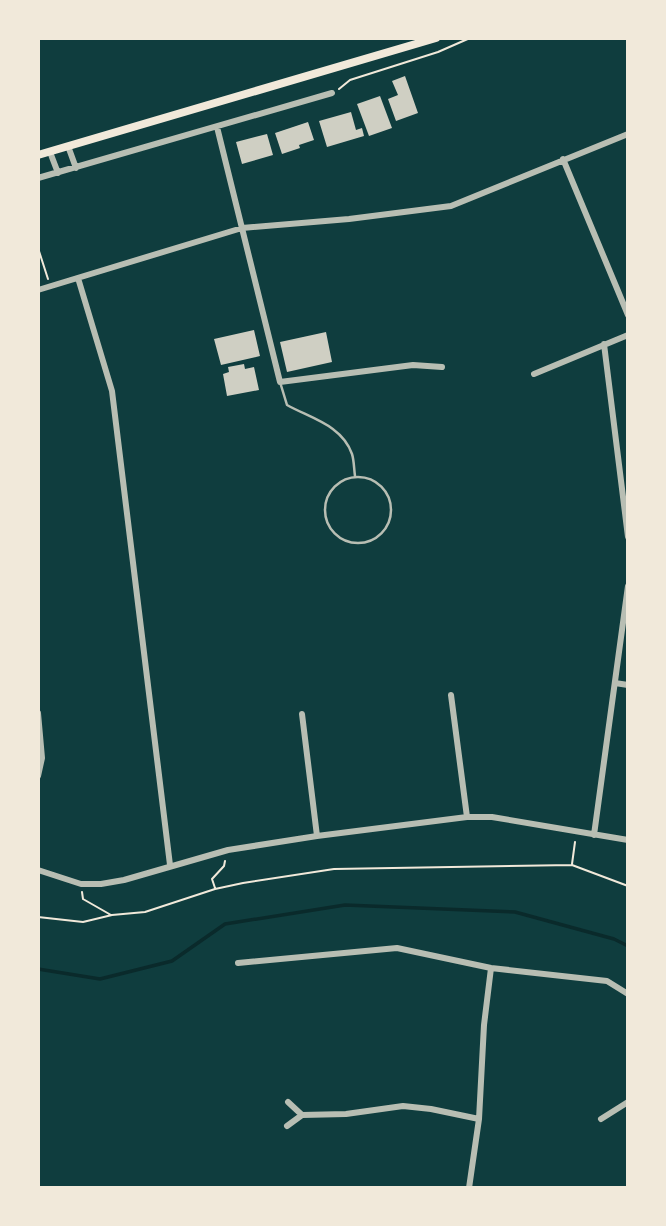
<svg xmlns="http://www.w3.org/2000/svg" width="666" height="1226" font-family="'Noto Serif',serif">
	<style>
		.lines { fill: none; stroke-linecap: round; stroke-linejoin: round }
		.stream { stroke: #0a2a2b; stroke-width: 3.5 }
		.building { fill: #cfcfc3 }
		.path { stroke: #f1e9da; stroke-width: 2 }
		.service { stroke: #b8beb3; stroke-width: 2.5 }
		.minor { stroke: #b8beb3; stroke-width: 6 }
		.secondary { stroke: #f1e9da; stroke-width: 8 }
	</style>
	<rect width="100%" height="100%" fill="#0f3d3e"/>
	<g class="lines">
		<!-- stream -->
		<path class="stream" d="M 38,969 L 100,979 L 172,961 L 225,924 L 345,905 L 515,912 L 614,939 L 628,946"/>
	</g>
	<!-- building -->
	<path class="building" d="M 405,76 L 418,113 L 396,121 L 388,99 L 398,95 L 392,81 Z
		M 380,96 L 392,128 L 369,136 L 357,104 Z
		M 351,112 L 356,130 L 362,128 L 364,136 L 327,147 L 319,121 Z
		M 308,122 L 314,140 L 299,145 L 300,148 L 282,154 L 275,133 Z
		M 267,134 L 273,155 L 242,164 L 236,142 Z
		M 254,330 L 260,356 L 221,365 L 214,339 Z
		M 326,332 L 332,362 L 287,372 L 280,342 Z
		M 244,364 L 245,369 L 254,367 L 259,390 L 227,396 L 223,374 L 229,372 L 228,367 Z"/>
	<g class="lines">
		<!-- path -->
		<path class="path" d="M 339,89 L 350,80 L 438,52 L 470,38
			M 38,248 L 48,279
			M 572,864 L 575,842
			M 215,888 L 212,879 L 224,866 L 225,861
			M 82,892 L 83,899 L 111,915
			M 38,917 L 83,922 L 112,915 L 145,912 L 215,889 L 243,883 L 334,869 L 572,865 L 628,886"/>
		<!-- service -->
		<path class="service" d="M 280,382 L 287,405 C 310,418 342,425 352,454 C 354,460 354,469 355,476
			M325 510a33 33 0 1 1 66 0a33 33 0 1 1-66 0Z"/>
		<!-- minor -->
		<path class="minor" d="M 217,127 L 280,382 L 413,365 L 442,367
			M 68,146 L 76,168
			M 50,152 L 58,173
			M 563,159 L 628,315
			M 38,178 L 332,93
			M 78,278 L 112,391 L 170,865
			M 38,290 L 242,228 L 349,219 L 451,206 L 628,134
			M 604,344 L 628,537
			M 534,374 L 628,335
			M 615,683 L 628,685
			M 451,695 L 467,817
			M 38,713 L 42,758 L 38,776
			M 302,714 L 317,836
			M 594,835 L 628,586
			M 38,870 L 81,884 L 101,884 L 124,880 L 228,850 L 317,836 L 467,817 L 492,817 L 628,840
			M 238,963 L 397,948 L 491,968 L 607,981 L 628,994
			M 288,1102 L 302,1115
			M 601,1119 L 628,1102
			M 287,1126 L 302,1115 L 346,1114 L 403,1106 L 431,1109 L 479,1119
			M 469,1188 L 479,1119 L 484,1025 L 491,968"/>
		<!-- secondary -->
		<path class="secondary" d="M 38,155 L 436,38"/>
	</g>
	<!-- border -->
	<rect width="666" height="1226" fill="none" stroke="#f1e9da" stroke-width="80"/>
</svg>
